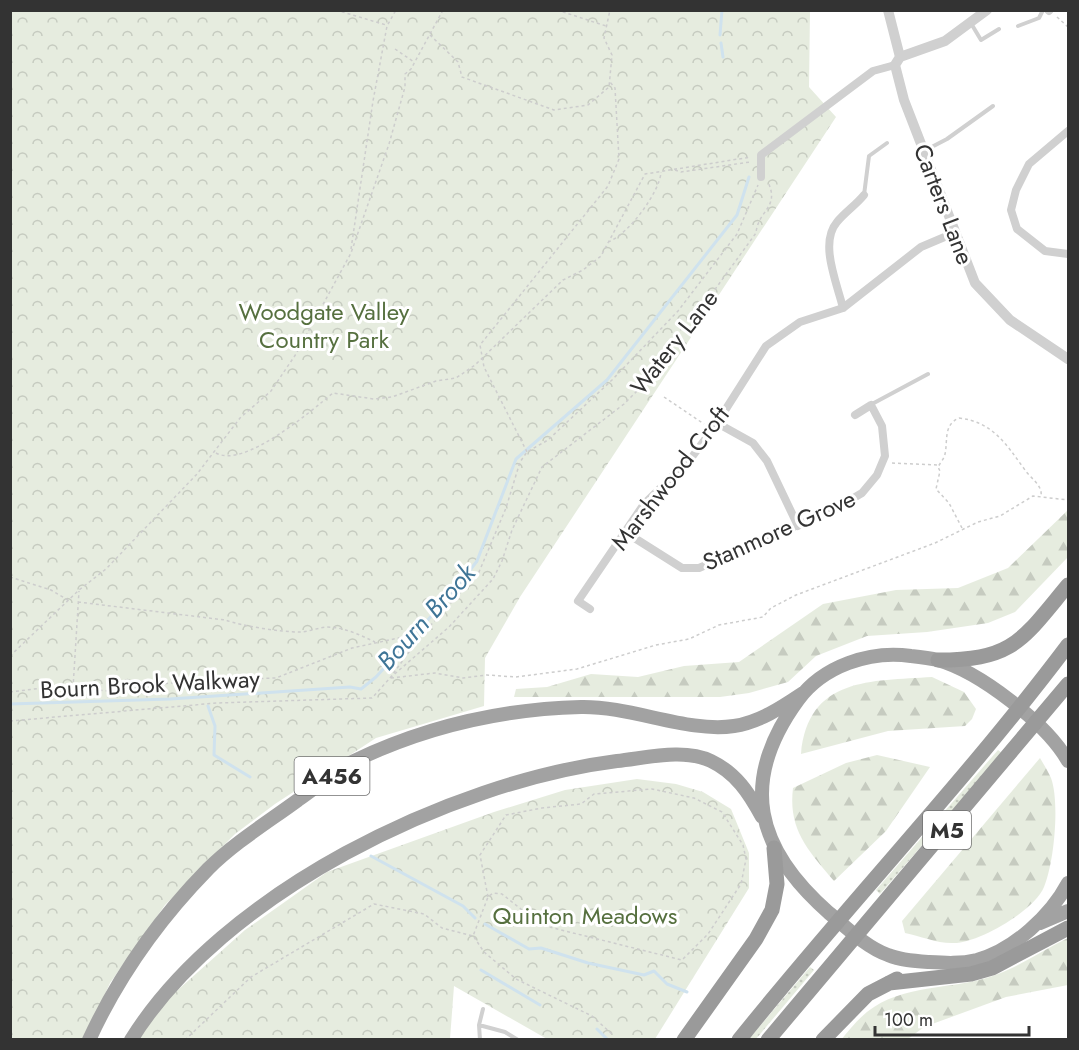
<svg xmlns="http://www.w3.org/2000/svg" width="1079" height="1050" font-family="Jost,sans-serif">
	<style>
		.grass { fill: url(#grass-dots) }
		.forest { fill: url(#forest-firs) }
		.park { fill: url(#park-crowns) }
		.lines { fill: none; stroke-linecap: round; stroke-linejoin: round }
		.stream { stroke: #cfe2ee; stroke-width: 3 }
		.path { stroke: #cdcdcd; stroke-width: 1.5; stroke-dasharray: 3 3; stroke-linecap: butt }
		.service { stroke: #d0d0d0; stroke-width: 4 }
		.minor { stroke: #d0d0d0; stroke-width: 8 }
		.tertiary { stroke: #d0d0d0; stroke-width: 10 }
		.trunk { stroke: #a2a2a2; stroke-width: 14 }
		.motorway { stroke: #9a9a9a; stroke-width: 15 }
		.labels { text-anchor: middle; dominant-baseline: central; stroke-width: 6; stroke-linejoin: round; paint-order: stroke }
		.shield { fill: #fff; stroke: #707070; stroke-width: 1.5 }
		.shield-label { font-size: 22px; font-weight: bold; fill: #333 }
		.street-label { font-size: 24px; fill: #333; stroke: #fff }
		.park-label { font-size: 24px; fill: #56703f; stroke: #fff }
		.water-label { font-size: 26px; font-style: italic; fill: #3f7597; stroke: #fff }
	</style>
	<defs>
		<pattern id="grass-dots" width="8" height="8" patternUnits="userSpaceOnUse" patternTransform="scale(1.5)"><rect width="8" height="8" fill="#e6ecdf"/><path d="M2 2h.1M6 6h.1" fill="none" stroke="#c6cbc0" stroke-width="1.8" stroke-linecap="round"/></pattern>
		<pattern id="forest-firs" width="22" height="20" patternUnits="userSpaceOnUse" patternTransform="scale(1.5)"><rect width="22" height="20" fill="#e6ecdf"/><path d="M5 1l3.5 6h-7zM16 11l3.5 6h-7z" fill="#c6cbc0"/></pattern>
		<pattern id="park-crowns" width="20" height="18" patternUnits="userSpaceOnUse" patternTransform="scale(1.5)"><rect width="20" height="18" fill="#e6ecdf"/><path d="M2 6a3 3 0 1 1 6 0M12 15a3 3 0 1 1 6 0" fill="none" stroke="#c6cbc0"/></pattern>
	</defs>
	<rect width="100%" height="100%" fill="#fff"/>
	<!-- grass -->
	<path class="grass" d="M 998,750 L 1002,753 L 880,894 L 876,890 Z
		M 810,967 L 814,970 L 756,1039 L 749,1039 Z"/>
	<!-- forest -->
	<path class="forest" d="M 1068,510 L 1068,557 L 1015,612 L 988,623 L 927,632 L 867,636 L 816,656 L 788,682 L 749,693 L 720,697 L 514,697 L 516,689 L 547,687 L 591,674 L 638,677 L 684,666 L 739,662 L 823,604 L 896,590 L 958,588 L 1008,568 Z
		M 932,677 L 964,692 L 976,709 L 972,719 L 965,726 L 888,731 L 801,754 C 808,677 871,681 932,677 Z
		M 877,755 L 930,767 L 886,831 L 834,881 C 808,850 788,830 793,788 L 846,763 Z
		M 1040,758 C 1044,765 1048,771 1051,778 C 1060,802 1054,864 1044,887 C 1035,910 979,943 954,943 C 939,944 920,936 905,933 L 902,921 Z
		M 1068,938 L 1068,985 L 1006,997 L 924,1027 L 908,1039 L 841,1040 C 850,1029 861,1015 874,1007 C 911,983 958,990 998,974 C 1022,965 1045,949 1068,938 Z"/>
	<!-- park -->
	<path class="park" d="M 10,11 L 810,11 L 809,87 L 836,117 L 520,597 L 485,658 L 484,706 L 376,738 L 275,804 L 235,834 L 165,905 L 110,983 L 85,1039 L 11,1039 Z
		M 637,779 L 676,784 L 703,792 L 731,809 L 749,853 L 749,888 L 655,1039 L 547,1039 L 454,986 L 450,1039 L 138,1040 L 161,1005 L 245,930 L 327,872 L 494,812 L 565,790 Z"/>
	<g class="lines">
		<!-- stream -->
		<path class="stream" d="M 720,35 L 722,10
			M 721,43 L 723,57
			M 10,704 L 170,699 L 350,687 L 361,689 L 376,677 L 455,590 L 477,561 L 516,459 L 607,380 L 737,215 L 749,177
			M 208,706 L 215,726 L 214,755 L 250,777
			M 371,856 L 463,906 L 475,918
			M 485,924 L 529,949 L 541,948 L 588,963 L 644,975 L 654,971 L 667,984 L 687,992
			M 481,970 L 540,1005
			M 597,1029 L 608,1040"/>
		<!-- path -->
		<path class="path" d="M 336,10 L 386,25
			M 557,10 L 606,26
			M 1057,17 L 1068,27
			M 430,35 L 458,62 L 462,77 L 554,110 L 588,105 L 609,87 L 612,55 L 604,38 L 610,10
			M 395,49 L 414,62
			M 675,170 L 681,172 L 750,162
			M 608,242 C 628,235 660,192 661,172
			M 351,249 L 373,101 L 387,26 L 396,10
			M 664,397 L 704,424
			M 527,452 L 484,367 L 480,345 L 608,186 L 619,159 L 615,88 L 610,82
			M 216,453 C 244,469 311,411 333,393 L 374,399 L 392,397 L 436,381 L 456,378 L 475,365 L 563,280 L 583,270 L 601,256 L 645,174 L 751,157
			M 892,463 L 938,465
			M 962,528 L 949,503 L 936,489 L 940,471 L 938,467 C 940,463 944,459 945,454 C 948,441 943,425 959,418 C 993,422 1006,444 1025,470 C 1031,479 1043,485 1041,497
			M 10,577 L 51,590 L 68,600
			M 78,602 L 225,620 C 243,626 279,632 299,632 C 308,632 317,628 326,627 C 344,627 360,635 375,642
			M 10,656 L 79,590 L 106,569 L 197,474 L 240,418 L 271,391 L 296,354 L 351,253 L 389,144 L 405,87 L 405,74 L 411,69 L 443,10
			M 390,678 L 420,637 L 479,572 L 506,508 L 520,462 L 527,452 L 548,440 L 612,380 L 678,311 L 737,234 L 758,185
			M 391,678 L 435,673 L 463,678 L 487,675 L 516,677 L 577,669 L 656,645 L 689,639 L 719,625 L 763,617 L 771,608 L 796,595 L 935,543 L 978,522 L 1000,516 L 1033,496 L 1068,500
			M 73,688 L 79,591
			M 10,692 L 50,687 L 109,691 L 171,683 L 223,684 L 243,679 L 276,678 L 352,648 L 408,636 L 419,636
			M 10,721 L 217,703 L 372,698 L 390,678 L 449,627 L 493,579 L 502,561 L 512,530 L 542,467 L 624,404 L 652,376 L 690,315 L 708,299 L 756,233 C 758,210 780,208 768,182
			M 474,937 L 484,952 L 516,979 L 592,1016 L 613,1035
			M 185,1040 L 251,977 L 374,904 L 424,914 L 442,928 L 473,936 L 488,897 L 493,893 L 502,894 L 541,925 L 682,960 L 708,934 L 741,884 L 746,859 L 743,845 L 722,812 L 694,798 L 652,789 L 594,794 L 581,804 L 542,808 L 506,815 L 480,855 L 488,897"/>
		<!-- service -->
		<path class="service" d="M 972,25 L 981,40 L 999,29
			M 1018,26 L 1039,18 L 1043,10
			M 924,151 L 947,139 L 993,106
			M 864,195 L 869,156 L 887,143
			M 872,404 L 928,374
			M 479,1025 L 505,1032 L 518,1040
			M 480,1040 L 479,1025 L 483,1009"/>
		<!-- minor -->
		<path class="minor" d="M 1048,10 L 1049,11
			M 1068,131 L 1029,164 L 1016,190 L 1011,210 L 1017,229 L 1045,251 L 1068,254
			M 761,177 L 761,155 L 873,71 L 895,65
			M 843,308 C 837,283 819,243 837,222 C 845,212 856,205 864,195
			M 717,423 L 753,443 L 767,461 L 798,526
			M 625,532 L 682,568 L 699,568 L 835,509 L 862,493 L 877,475 L 885,456 L 882,426 L 871,405 L 855,415
			M 590,609 L 578,601 L 644,504 L 692,457 L 717,423 L 766,346 L 800,322 L 843,308 L 921,247 L 954,233"/>
		<!-- tertiary -->
		<path class="tertiary" d="M 888,10 L 900,57
			M 900,57 L 895,65 L 904,100 L 975,283 L 1010,320 L 1068,359
			M 900,57 L 945,41 L 987,10"/>
		<!-- trunk -->
		<path class="trunk" d="M 1068,761 C 1046,723 980,672 938,660 C 929,658 920,657 911,656 C 870,650 823,666 798,700 C 738,782 756,849 829,913 C 847,928 866,947 888,955 C 900,960 914,961 928,962 C 945,963 960,964 977,960 C 1014,950 1051,915 1068,883
			M 1040,923 L 1068,911
			M 89,1040 C 118,977 160,918 208,869 C 234,843 268,822 298,800 C 316,788 334,771 354,761 C 425,727 503,709 581,707 C 631,706 688,733 734,726 C 760,722 782,707 803,693
			M 131,1040 C 222,893 450,782 617,761 C 646,758 684,748 711,761 C 736,773 749,793 762,817"/>
		<!-- motorway -->
		<path class="motorway" d="M 938,660 C 1014,660 1022,640 1068,585
			M 889,983 L 971,974 L 992,968 L 1068,928
			M 684,1040 L 756,939 L 772,910 L 777,884 L 774,848
			M 739,1040 C 846,906 965,782 1068,645
			M 768,1040 L 1068,684
			M 823,1040 L 868,994 L 897,979"/>
	</g>
	<g class="labels">
		<!-- shield labels -->
		<g class="shield">
			<rect x="294.5" y="757" width="75" height="38" rx="4.5"/>
			<rect x="923" y="811" width="48" height="38" rx="4.5"/>
		</g>
		<g class="shield-label">
			<text x="332" y="776">A456</text>
			<text x="947" y="830">M5</text>
		</g>
		<!-- street labels -->
		<g class="street-label">
			<text transform="translate(944 204) rotate(69)">Carters Lane</text>
			<text transform="translate(674 342) rotate(-52)">Watery Lane</text>
			<text transform="translate(670 478) rotate(-52)">Marshwood Croft</text>
			<text transform="translate(779 530) rotate(-24)">Stanmore Grove</text>
			<text transform="translate(150 684) rotate(-3)">Bourn Brook Walkway</text>
		</g>
		<!-- park labels -->
		<g class="park-label">
			<text x="324" y="311">Woodgate Valley<tspan x="324" dy="28">Country Park</tspan></text>
			<text x="585" y="915">Quinton Meadows</text>
		</g>
		<!-- water labels -->
		<g class="water-label">
			<text transform="translate(426 617) rotate(-48)">Bourn Brook</text>
		</g>
	</g>
	<!-- border -->
	<rect width="1079" height="1050" fill="none" stroke="#333333" stroke-width="24"/>
	<!-- scale -->
	<path d="M875 1026v9h154v-9" fill="none" stroke="#333333" stroke-width="3"/>
	<text x="884" y="1026" font-size="18" fill="#333333" stroke="#ffffff" stroke-width="4.5" paint-order="stroke">100 m</text>
</svg>
